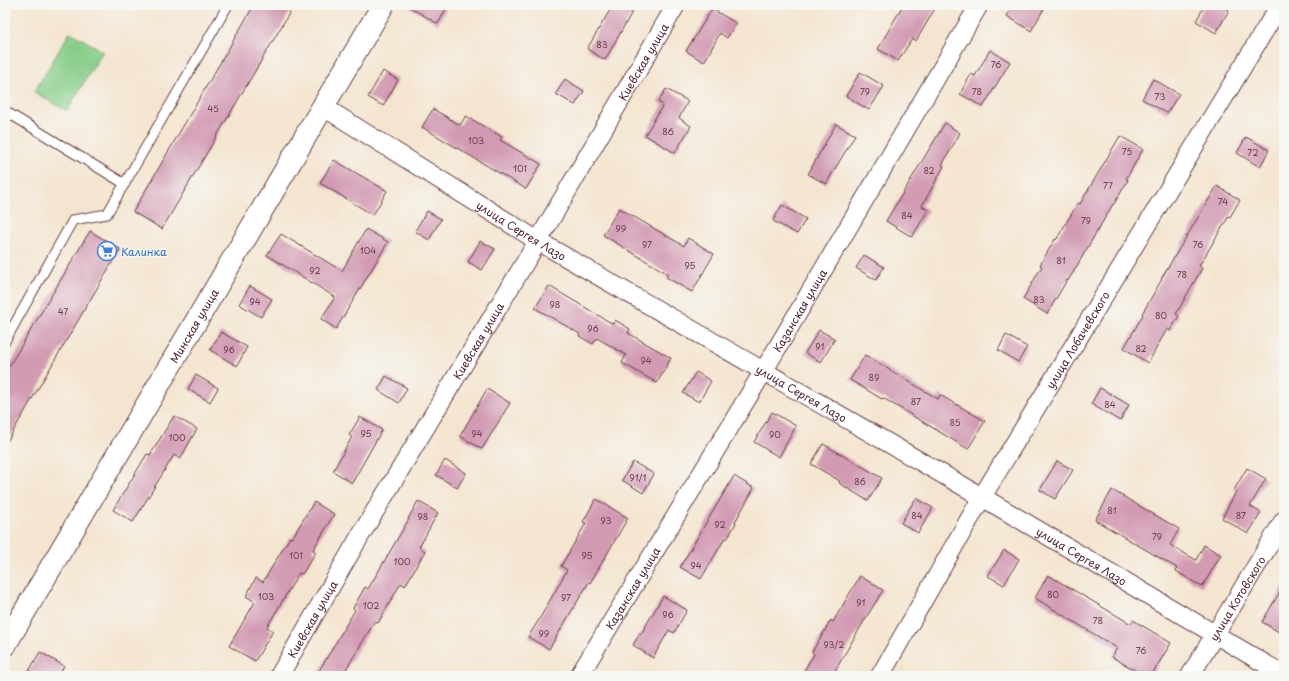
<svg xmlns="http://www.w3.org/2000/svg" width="1289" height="681" font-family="'Playpen Sans',sans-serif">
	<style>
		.green { fill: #86cd88; stroke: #68765a }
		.building { fill: #d29ab3 }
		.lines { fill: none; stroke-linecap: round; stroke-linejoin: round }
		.service-casing { stroke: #643d44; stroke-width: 11 }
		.minor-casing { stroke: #643d44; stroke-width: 20 }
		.secondary-casing { stroke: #643d44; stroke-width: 24 }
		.service { stroke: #fff; stroke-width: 9 }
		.minor { stroke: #fff; stroke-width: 18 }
		.secondary { stroke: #fff; stroke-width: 22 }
		.labels { text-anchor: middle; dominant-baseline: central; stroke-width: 3; stroke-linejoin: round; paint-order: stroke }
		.number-label { font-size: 9px; fill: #6c3e4d }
		.street-label { font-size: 11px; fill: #4a1f2b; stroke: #f6f6f2 }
		.shop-label { font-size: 11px; fill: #366cbe; stroke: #f6f6f2; text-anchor: start }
	</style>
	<rect width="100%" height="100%" fill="#f6f6f2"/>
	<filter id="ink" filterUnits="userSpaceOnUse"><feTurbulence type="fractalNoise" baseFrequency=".025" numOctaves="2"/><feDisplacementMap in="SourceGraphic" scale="8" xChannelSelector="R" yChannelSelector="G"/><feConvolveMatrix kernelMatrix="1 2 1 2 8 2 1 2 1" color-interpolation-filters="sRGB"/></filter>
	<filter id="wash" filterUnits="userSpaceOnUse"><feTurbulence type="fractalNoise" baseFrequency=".012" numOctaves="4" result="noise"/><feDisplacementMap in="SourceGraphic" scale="16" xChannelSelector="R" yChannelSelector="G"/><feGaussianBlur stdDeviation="0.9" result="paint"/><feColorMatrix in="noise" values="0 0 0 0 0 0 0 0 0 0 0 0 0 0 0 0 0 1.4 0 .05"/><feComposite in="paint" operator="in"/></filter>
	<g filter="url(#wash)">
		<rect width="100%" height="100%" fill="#f4e5d0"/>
		<!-- green -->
		<path class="green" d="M 70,32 L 103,51 L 67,111 L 34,92 Z"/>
		<g id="blocks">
			<!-- building -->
			<path class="building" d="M 254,5 L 294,5 L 162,229 L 133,212 Z
				M 406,5 L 448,5 L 438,24 Z
				M 613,5 L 636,5 L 605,60 L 587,49 Z
				M 903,5 L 937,5 L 916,41 L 912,39 L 898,61 L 878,49 Z
				M 1014,5 L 1046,5 L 1031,31 L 1007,16 Z
				M 1205,5 L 1221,5 L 1229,10 L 1216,33 L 1196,21 Z
				M 712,9 L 736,23 L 727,38 L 720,33 L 704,62 L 686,51 Z
				M 990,50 L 1010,62 L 983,107 L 960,94 L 971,74 L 975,76 Z
				M 383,71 L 398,80 L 383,106 L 368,97 Z
				M 860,72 L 884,86 L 869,110 L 846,96 Z
				M 565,79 L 584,91 L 575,105 L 556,94 Z
				M 1153,79 L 1179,94 L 1167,113 L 1142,99 Z
				M 666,89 L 688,101 L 679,118 L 691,126 L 675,153 L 645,135 L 663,105 L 658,102 Z
				M 433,109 L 460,125 L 466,116 L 502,137 L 500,140 L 541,164 L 526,189 L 422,127 Z
				M 945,123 L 960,133 L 942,165 L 944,166 L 922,206 L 928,210 L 912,237 L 886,221 Z
				M 836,124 L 855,135 L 826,184 L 808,174 Z
				M 1120,136 L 1143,149 L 1126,179 L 1128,180 L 1114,204 L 1113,204 L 1068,281 L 1067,280 L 1047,314 L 1023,299 L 1042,266 L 1040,265 L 1055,239 L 1056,240 L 1078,203 L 1080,204 Z
				M 1246,137 L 1269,150 L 1260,167 L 1237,153 Z
				M 334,160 L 387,191 L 373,215 L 320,183 Z
				M 1217,186 L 1240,200 L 1230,217 L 1229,216 L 1199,266 L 1202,268 L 1176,314 L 1179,316 L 1170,331 L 1167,329 L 1148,363 L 1124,348 L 1143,315 L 1142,314 L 1162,279 L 1161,279 Z
				M 782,205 L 806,219 L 797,234 L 773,221 Z
				M 619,208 L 684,246 L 688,238 L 714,254 L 692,292 L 666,277 L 668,274 L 603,235 Z
				M 427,211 L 441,219 L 429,240 L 415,231 Z
				M 366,229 L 388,242 L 336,329 L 321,319 L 335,297 L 267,255 L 281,234 L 342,271 Z
				M 90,231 L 120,249 L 5,445 L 5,373 Z
				M 480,241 L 495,249 L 482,270 L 468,262 Z
				M 864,255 L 884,267 L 876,280 L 856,268 Z
				M 250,286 L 272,299 L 261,317 L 239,304 Z
				M 549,286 L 613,324 L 615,320 L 630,329 L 628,333 L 671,358 L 657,383 L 622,363 L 626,355 L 597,338 L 593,344 L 579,336 L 580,334 L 535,308 Z
				M 819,330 L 835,339 L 821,362 L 805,353 Z
				M 221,332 L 247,347 L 237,366 L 210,350 Z
				M 1006,335 L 1027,347 L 1018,362 L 998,350 Z
				M 865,355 L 938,399 L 940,395 L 985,421 L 968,449 L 883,398 L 882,399 L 850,380 Z
				M 696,372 L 711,381 L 699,402 L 683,393 Z
				M 196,375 L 218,388 L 210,402 L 188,389 Z
				M 386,376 L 407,388 L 399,403 L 378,390 Z
				M 1100,388 L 1129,405 L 1120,421 L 1091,404 Z
				M 487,389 L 510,403 L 482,449 L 460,436 Z
				M 772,412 L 796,426 L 779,457 L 754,442 Z
				M 174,416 L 197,429 L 180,459 L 174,455 L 133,522 L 113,510 L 147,454 L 150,455 Z
				M 360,417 L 382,430 L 352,483 L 333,471 L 352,437 L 349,435 Z
				M 823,444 L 882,478 L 868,501 L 839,483 L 840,481 L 811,464 Z
				M 445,460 L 466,473 L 457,488 L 436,475 Z
				M 1057,461 L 1073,470 L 1055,499 L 1040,490 Z
				M 633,462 L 654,474 L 643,493 L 622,480 Z
				M 1247,468 L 1266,479 L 1250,506 L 1261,513 L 1248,534 L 1222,518 L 1236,492 L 1234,490 Z
				M 734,476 L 754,488 L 735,522 L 736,523 L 727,539 L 725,538 L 701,579 L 680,567 Z
				M 1112,490 L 1179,529 L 1170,545 L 1196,560 L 1204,545 L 1221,555 L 1202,587 L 1176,571 L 1177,568 L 1095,520 Z
				M 916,498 L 933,508 L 918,533 L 901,523 Z
				M 596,499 L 628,518 L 590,583 L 589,582 L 549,649 L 528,637 L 540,618 L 567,570 L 561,566 L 586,523 L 583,522 Z
				M 418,501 L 438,513 L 419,547 L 425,551 L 405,586 L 401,583 L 378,623 L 375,621 L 342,676 L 316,676 L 355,610 L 353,608 L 365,587 L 368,589 L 409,519 L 408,519 Z
				M 314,502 L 334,514 L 313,550 L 316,552 L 302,574 L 299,573 L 267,627 L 273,631 L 255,661 L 229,646 L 255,602 L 246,596 L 256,578 L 263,582 L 290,537 L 292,538 Z
				M 1004,550 L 1019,559 L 1004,585 L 988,576 Z
				M 1048,575 L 1131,624 L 1133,620 L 1171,643 L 1151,676 L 1145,676 L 1112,657 L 1117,648 L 1035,598 Z
				M 860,576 L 883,590 L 861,626 L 832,676 L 801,676 L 814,654 L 812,652 L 831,620 L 833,622 Z
				M 1284,585 L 1284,635 L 1262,622 Z
				M 663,596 L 687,610 L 674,633 L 669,630 L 653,658 L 633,645 L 640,633 L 641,634 Z
				M 40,652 L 64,666 L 58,676 L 26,676 Z"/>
		</g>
	</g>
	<g filter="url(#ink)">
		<use href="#blocks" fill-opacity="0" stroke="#643d44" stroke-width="1"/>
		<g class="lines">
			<!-- service casing -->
			<g class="service-casing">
				<path id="service" d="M 5,111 L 125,184
					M 5,341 L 73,220 L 107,214 L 228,5"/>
			</g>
			<!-- minor casing -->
			<g class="minor-casing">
				<g id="minor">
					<path id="s1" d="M 322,106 L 538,241 L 982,497 L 1284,675"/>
					<path id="s2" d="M 279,676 L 360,536 L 538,241 L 676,5"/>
					<path id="s3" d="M 579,676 L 763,372 L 979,5"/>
					<path id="s4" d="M 880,676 L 982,497 L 1280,5"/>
					<path id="s5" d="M 1190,676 L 1284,520"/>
				</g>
			</g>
			<!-- secondary casing -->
			<g class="secondary-casing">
				<g id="secondary">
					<path id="s6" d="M 5,645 L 383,5"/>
				</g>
			</g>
			<!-- service -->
			<use href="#service" class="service"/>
			<!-- minor -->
			<use href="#minor" class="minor"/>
			<!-- secondary -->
			<use href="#secondary" class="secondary"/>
		</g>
	</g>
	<!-- icons -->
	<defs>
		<g id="supermarket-ring" transform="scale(1)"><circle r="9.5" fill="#f6f6f2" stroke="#3f7fe0" stroke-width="1.5"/><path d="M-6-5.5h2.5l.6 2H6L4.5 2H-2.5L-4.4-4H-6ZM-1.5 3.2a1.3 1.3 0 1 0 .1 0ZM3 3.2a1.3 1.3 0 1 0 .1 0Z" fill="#3f7fe0"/></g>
	</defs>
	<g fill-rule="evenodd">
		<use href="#supermarket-ring" x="107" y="251"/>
	</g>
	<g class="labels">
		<!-- number labels -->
		<g class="number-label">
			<text x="602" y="44">83</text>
			<text x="996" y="64">76</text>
			<text x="865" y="91">79</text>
			<text x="977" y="91">78</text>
			<text x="1160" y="96">73</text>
			<text x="213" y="108">45</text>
			<text x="668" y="131">86</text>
			<text x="476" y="140">103</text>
			<text x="1127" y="151">75</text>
			<text x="1253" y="152">72</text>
			<text x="520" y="168">101</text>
			<text x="929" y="170">82</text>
			<text x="1108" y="185">77</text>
			<text x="1223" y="201">74</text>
			<text x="907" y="215">84</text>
			<text x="1086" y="220">79</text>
			<text x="621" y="228">99</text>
			<text x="647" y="244">97</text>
			<text x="1198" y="244">76</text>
			<text x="368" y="250">104</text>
			<text x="1061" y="260">81</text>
			<text x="690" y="265">95</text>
			<text x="315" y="270">92</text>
			<text x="1182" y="274">78</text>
			<text x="1039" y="299">83</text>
			<text x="255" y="301">94</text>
			<text x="555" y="304">98</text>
			<text x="63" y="311">47</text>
			<text x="1161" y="315">80</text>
			<text x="593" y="328">96</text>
			<text x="820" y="346">91</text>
			<text x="1141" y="348">82</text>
			<text x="229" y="349">96</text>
			<text x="646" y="360">94</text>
			<text x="874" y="377">89</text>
			<text x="916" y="401">87</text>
			<text x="1110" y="404">84</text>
			<text x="955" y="422">85</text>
			<text x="366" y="433">95</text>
			<text x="477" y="433">94</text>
			<text x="775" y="434">90</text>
			<text x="177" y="437">100</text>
			<text x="638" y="477">91/1</text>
			<text x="860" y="481">86</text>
			<text x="1112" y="510">81</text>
			<text x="917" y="515">84</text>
			<text x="1241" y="515">87</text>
			<text x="423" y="516">98</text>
			<text x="606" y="520">93</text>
			<text x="720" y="524">92</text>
			<text x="1157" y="536">79</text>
			<text x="296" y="555">101</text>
			<text x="587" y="555">95</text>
			<text x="402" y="561">100</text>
			<text x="696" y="565">94</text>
			<text x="1053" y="594">80</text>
			<text x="266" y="596">103</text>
			<text x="566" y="597">97</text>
			<text x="861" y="602">91</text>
			<text x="371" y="605">102</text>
			<text x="668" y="614">96</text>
			<text x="1098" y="620">78</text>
			<text x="544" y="633">99</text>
			<text x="834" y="644">93/2</text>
			<text x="1141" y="650">76</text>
		</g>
		<!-- street labels -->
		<g class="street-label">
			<text stroke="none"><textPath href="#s2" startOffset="714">Киевская улица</textPath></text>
			<text stroke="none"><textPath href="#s1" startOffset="235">улица Сергея Лазо</textPath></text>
			<text stroke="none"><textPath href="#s3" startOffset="427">Казанская улица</textPath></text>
			<text stroke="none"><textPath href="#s6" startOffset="371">Минская улица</textPath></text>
			<text stroke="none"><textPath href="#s4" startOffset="390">улица Лобачевского</textPath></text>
			<text stroke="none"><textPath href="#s2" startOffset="390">Киевская улица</textPath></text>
			<text stroke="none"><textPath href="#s1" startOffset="559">улица Сергея Лазо</textPath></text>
			<text stroke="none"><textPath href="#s1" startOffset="883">улица Сергея Лазо</textPath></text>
			<text stroke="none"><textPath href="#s3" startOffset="103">Казанская улица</textPath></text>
			<text stroke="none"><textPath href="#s5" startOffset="91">улица Котовского</textPath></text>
			<text stroke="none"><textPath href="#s2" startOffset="66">Киевская улица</textPath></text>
		</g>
		<!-- shop labels -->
		<g class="shop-label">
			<text x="121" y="251">Калинка</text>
		</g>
	</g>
	<!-- margin -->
	<rect width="1289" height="681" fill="none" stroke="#f6f6f2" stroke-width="20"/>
</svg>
